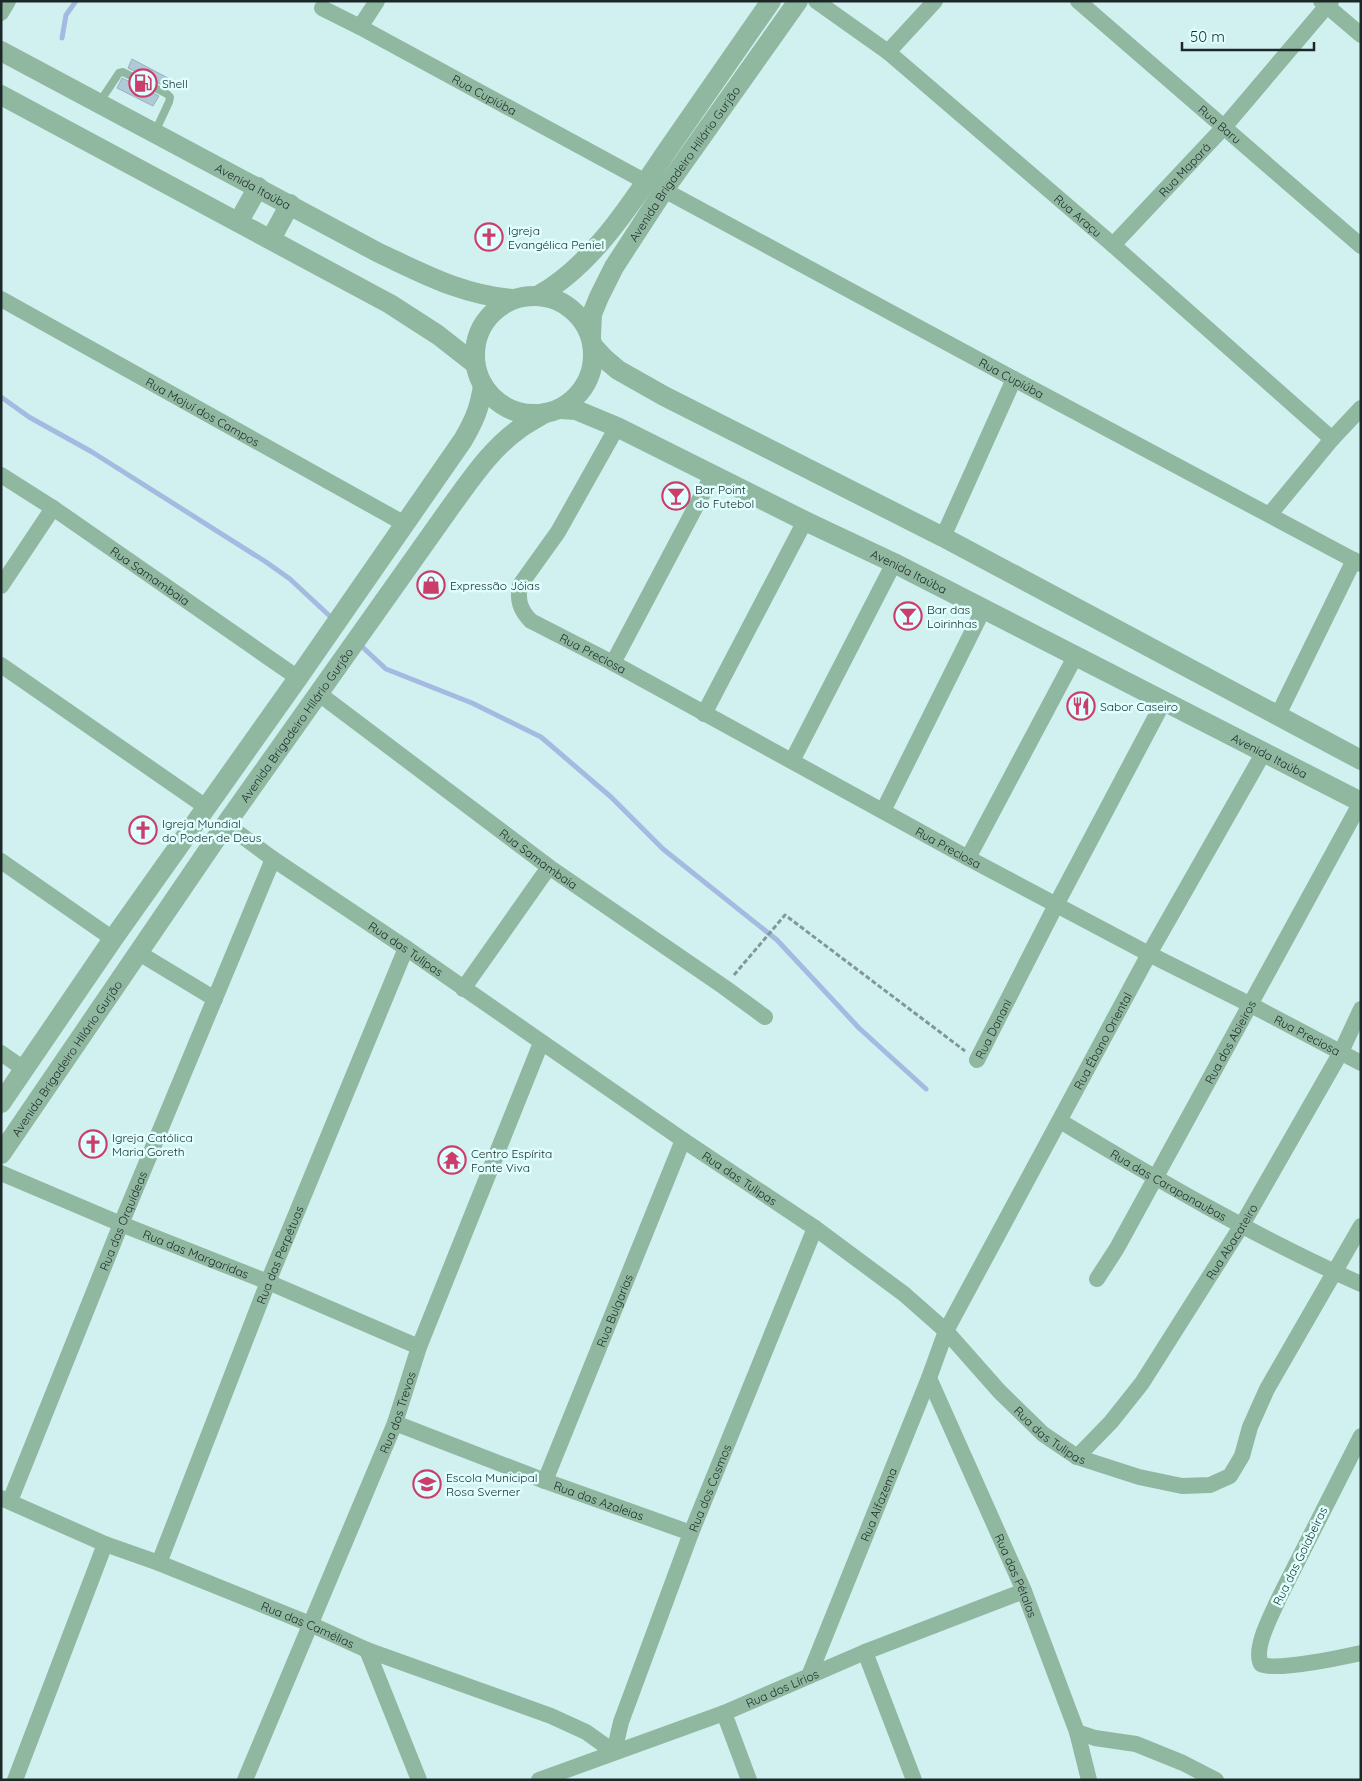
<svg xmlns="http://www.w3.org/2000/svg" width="1362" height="1781" font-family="Quicksand,sans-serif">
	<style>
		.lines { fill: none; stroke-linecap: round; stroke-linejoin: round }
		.stream { stroke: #a4bae1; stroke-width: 5 }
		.building { fill: #afcad6; stroke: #96b1bd }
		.path { stroke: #819897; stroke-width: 3; stroke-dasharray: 5 2.5; stroke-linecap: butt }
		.service { stroke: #90b8a0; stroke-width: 8 }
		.minor { stroke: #90b8a0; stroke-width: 16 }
		.tertiary { stroke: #90b8a0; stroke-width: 20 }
		.labels { text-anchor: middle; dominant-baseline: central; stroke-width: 5; stroke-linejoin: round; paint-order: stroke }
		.poi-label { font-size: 12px; fill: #1c2828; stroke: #defffd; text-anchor: start }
		.street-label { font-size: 12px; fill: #1c2828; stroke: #defffd }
	</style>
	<rect width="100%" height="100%" fill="#d1f1f0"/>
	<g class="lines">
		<!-- stream -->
		<path class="stream" d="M 62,38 L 66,15 L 76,1
			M 1,397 L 29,417 L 92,452 L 266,562 L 290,579 L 334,620
			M 358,643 L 386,669 L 472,703 L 541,737 L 611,797 L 663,849 L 777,940 L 859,1028 L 926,1089"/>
	</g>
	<!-- building -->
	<path class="building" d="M 132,59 L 168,78 L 164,86 L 128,68 Z
		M 122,78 L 159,96 L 153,106 L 117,88 Z"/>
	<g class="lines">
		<!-- path -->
		<path class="path" d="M 734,975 L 785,915 L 965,1051"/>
		<!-- service -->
		<path class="service" d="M 99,103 L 119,73 L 123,72 L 167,94 L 170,97 L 169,102 L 155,132"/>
		<!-- minor -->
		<g class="minor">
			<path id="s1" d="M 816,1 L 888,52 L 1113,245 L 1332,439"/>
			<path id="s2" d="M 1078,1 L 1361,246"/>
			<path d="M 1321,1 L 1361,35"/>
			<path id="s3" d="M 322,8 L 360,27 L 646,182"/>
			<path d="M 1,13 L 8,1"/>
			<path d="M 360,27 L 377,1"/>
			<path d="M 888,52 L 935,1"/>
			<path id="s4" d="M 664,190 L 1014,379 L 1361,564"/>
			<path id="s5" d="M 1113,245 L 1225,126 L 1331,1"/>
			<path id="s6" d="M 1,299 L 405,524"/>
			<path id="s7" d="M 617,427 L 558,532 L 520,585 C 517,600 520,610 531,621 L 613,663 L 968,858 L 1149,954 L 1251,1005 L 1361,1063"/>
			<path id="s8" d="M 1,475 L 53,508 L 298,678"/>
			<path d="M 1270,514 L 1332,439 L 1361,408"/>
			<path d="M 943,537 L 1014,379"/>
			<path d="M 1,586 L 53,508"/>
			<path d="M 613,663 L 713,474"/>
			<path d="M 1,665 L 206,807"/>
			<path id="s9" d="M 318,693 L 549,867 L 724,987 L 765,1017"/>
			<path d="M 704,714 L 805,521"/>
			<path d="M 1278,715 L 1354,560"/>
			<path d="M 792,761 L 894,563"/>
			<path d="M 883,811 L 984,608"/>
			<path id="s10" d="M 226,824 L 273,859 L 406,948 L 683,1140 L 815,1228 L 904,1294 L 946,1331 L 999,1391 L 1043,1434 L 1077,1457 L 1139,1477 L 1182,1486 L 1210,1485 L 1230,1476 L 1242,1456 L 1250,1427 L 1267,1389 L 1361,1226"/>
			<path d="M 968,858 L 1076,655"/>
			<path d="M 1,861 L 113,939"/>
			<path d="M 139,953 L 215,999"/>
			<path d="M 463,989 L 549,867"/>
			<path d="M 1,1053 L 24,1069"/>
			<path id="s11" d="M 977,1060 L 1056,905 L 1164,701"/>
			<path id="s12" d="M 1060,1121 C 1158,1180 1257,1238 1361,1284"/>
			<path id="s13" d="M 1,1173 L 121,1224 L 268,1282 L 419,1347"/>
			<path id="s14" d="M 1097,1279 L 1117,1248 L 1361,802"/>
			<path id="s15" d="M 929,1378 L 1024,1591 L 1077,1732 L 1089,1780"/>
			<path id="s16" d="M 395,1423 L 545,1481 L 691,1533"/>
			<path d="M 1361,1436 L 1279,1598 C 1272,1614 1253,1648 1261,1664 C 1275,1672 1343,1657 1361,1653"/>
			<path id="s17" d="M 1077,1457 L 1111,1422 L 1142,1383 L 1242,1225 L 1341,1052 L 1361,1009"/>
			<path id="s18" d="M 545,1481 L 683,1140"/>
			<path id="s19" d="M 1,1498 L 105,1544 L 159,1563 L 310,1624 L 367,1650 L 551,1716 L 586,1732 L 614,1752 L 621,1722 L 691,1533 L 815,1228"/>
			<path id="s20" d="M 10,1501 L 121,1224 L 273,859"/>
			<path id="s21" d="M 159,1563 L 268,1282 L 406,948"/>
			<path d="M 367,1650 L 419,1780"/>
			<path d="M 865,1652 L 914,1780"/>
			<path id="s22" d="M 809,1676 L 929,1378 L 946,1331 L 1149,954 L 1264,752"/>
			<path d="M 724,1713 L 749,1780"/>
			<path d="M 1077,1732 L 1095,1738 L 1136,1744 L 1183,1763 L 1216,1780"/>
			<path d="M 15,1780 L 105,1544"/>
			<path id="s23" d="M 245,1780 L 395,1423 L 419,1347 L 541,1043"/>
			<path id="s24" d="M 539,1780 L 724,1713 L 865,1652 L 1024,1591"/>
		</g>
		<!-- tertiary -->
		<g class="tertiary">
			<path id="s25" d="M 1,51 L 379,253 C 424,274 462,295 513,299"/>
			<path d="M 1,95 L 390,304 L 438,335 L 475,364"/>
			<path d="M 239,221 L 258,187"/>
			<path d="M 271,239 L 290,204"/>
			<path d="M 539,295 C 595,264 635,197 671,145 C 704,97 738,49 771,1"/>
			<circle cx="534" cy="355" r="59"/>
			<path id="s26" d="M 591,336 L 592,314 L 599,297 L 614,267 L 664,190 L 798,1"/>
			<path d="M 593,346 L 605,359 L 618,370 L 664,396 L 943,537 L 1361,760"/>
			<path id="s27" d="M 560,409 L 576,410 L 617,427 L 805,521 L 894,563 L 1361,802"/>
			<path d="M 1,1103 L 113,939 L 298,678 L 463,440 C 474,421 480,408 483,385"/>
			<path id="s28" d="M 1,1154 L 226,824 L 452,505 C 472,478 491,449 519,429 C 527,423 537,418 545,413"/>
		</g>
	</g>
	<!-- icons -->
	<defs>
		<g id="fuel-ring" transform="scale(1.4375)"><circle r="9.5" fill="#defffd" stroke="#cb3e6b" stroke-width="1.5"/><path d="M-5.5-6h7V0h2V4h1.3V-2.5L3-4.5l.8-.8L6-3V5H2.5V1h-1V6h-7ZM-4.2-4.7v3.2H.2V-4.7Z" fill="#cb3e6b"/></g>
		<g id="church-ring" transform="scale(1.4375)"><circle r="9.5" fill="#defffd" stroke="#cb3e6b" stroke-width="1.5"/><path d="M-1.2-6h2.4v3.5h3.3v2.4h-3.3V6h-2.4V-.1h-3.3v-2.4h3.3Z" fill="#cb3e6b"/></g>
		<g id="bar-ring" transform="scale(1.4375)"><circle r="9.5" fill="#defffd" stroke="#cb3e6b" stroke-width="1.5"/><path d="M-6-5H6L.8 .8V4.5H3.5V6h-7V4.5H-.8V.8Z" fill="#cb3e6b"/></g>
		<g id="shop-ring" transform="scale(1.4375)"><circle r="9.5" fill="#defffd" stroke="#cb3e6b" stroke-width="1.5"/><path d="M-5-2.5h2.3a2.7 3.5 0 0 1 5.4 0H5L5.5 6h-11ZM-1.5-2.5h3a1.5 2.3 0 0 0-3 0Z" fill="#cb3e6b"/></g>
		<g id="restaurant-ring" transform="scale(1.4375)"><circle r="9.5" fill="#defffd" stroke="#cb3e6b" stroke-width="1.5"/><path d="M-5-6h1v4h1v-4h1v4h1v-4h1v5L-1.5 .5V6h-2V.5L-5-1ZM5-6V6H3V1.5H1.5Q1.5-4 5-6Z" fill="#cb3e6b"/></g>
		<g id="temple-ring" transform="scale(1.4375)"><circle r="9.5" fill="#defffd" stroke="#cb3e6b" stroke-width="1.5"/><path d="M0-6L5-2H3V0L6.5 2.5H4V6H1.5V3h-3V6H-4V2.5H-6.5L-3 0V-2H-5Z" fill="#cb3e6b"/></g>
		<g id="school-ring" transform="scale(1.4375)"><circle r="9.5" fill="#defffd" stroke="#cb3e6b" stroke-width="1.5"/><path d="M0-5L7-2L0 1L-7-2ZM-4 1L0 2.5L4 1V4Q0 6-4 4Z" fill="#cb3e6b"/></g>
	</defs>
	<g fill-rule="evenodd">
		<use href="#fuel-ring" x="143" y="83"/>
		<use href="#church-ring" x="489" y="237"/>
		<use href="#bar-ring" x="676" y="496"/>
		<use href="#shop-ring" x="431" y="585"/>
		<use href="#bar-ring" x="908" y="616"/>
		<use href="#restaurant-ring" x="1081" y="706"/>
		<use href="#church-ring" x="143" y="830"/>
		<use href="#church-ring" x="93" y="1144"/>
		<use href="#temple-ring" x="452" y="1160"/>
		<use href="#school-ring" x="427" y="1484"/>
	</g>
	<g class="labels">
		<!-- poi labels -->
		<g class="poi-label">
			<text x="162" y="83">Shell</text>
			<text x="508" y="230">Igreja<tspan x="508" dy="14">Evangélica Peniel</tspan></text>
			<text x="695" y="489">Bar Point<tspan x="695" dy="14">do Futebol</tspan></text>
			<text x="450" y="585">Expressão Jóias</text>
			<text x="927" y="609">Bar das<tspan x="927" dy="14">Loirinhas</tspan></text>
			<text x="1100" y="706">Sabor Caseiro</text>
			<text x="162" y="823">Igreja Mundial<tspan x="162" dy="14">do Poder de Deus</tspan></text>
			<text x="112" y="1137">Igreja Católica<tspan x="112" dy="14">Maria Goreth</tspan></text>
			<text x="471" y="1153">Centro Espírita<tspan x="471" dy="14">Fonte Viva</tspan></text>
			<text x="446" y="1477">Escola Municipal<tspan x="446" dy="14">Rosa Sverner</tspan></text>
		</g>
		<!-- street labels -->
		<g class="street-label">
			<text stroke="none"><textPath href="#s3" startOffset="184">Rua Cupiúba</textPath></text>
			<text stroke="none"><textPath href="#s2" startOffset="188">Rua Baru</textPath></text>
			<text stroke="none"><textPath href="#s26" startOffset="199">Avenida Brigadeiro Hilário Gurjão</textPath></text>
			<text stroke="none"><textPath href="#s5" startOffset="104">Rua Mapará</textPath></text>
			<text stroke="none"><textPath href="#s25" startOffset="286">Avenida Itaúba</textPath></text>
			<text stroke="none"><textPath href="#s1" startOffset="339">Rua Araçu</textPath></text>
			<text stroke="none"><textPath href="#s4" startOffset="395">Rua Cupiúba</textPath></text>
			<text stroke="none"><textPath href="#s6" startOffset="231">Rua Mojuí dos Campos</textPath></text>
			<text stroke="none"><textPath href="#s27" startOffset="386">Avenida Itaúba</textPath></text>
			<text stroke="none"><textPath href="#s8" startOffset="180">Rua Samambaia</textPath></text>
			<text stroke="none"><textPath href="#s7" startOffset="295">Rua Preciosa</textPath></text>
			<text stroke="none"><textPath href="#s28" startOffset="521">Avenida Brigadeiro Hilário Gurjão</textPath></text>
			<text stroke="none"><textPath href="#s27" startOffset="791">Avenida Itaúba</textPath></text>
			<text stroke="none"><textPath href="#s7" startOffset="700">Rua Preciosa</textPath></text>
			<text stroke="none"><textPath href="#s9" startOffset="276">Rua Samambaia</textPath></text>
			<text stroke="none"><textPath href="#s10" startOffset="219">Rua das Tulipas</textPath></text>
			<text stroke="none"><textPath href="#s11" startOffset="35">Rua Danani</textPath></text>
			<text stroke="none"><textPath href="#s7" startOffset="1105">Rua Preciosa</textPath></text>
			<text stroke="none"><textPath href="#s22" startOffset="701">Rua Ébano Oriental</textPath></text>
			<text stroke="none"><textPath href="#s14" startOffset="272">Rua dos Abieiros</textPath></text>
			<text stroke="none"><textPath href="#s28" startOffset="116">Avenida Brigadeiro Hilário Gurjão</textPath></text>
			<text stroke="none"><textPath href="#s10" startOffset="624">Rua das Tulipas</textPath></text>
			<text stroke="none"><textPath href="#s12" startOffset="126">Rua das Carapanaubas</textPath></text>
			<text stroke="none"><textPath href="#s20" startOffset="302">Rua das Orquídeas</textPath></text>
			<text stroke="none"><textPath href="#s17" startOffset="266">Rua Abacateiro</textPath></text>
			<text stroke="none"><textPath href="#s13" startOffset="211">Rua das Margaridas</textPath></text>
			<text stroke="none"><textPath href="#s21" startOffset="331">Rua das Perpétuas</textPath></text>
			<text stroke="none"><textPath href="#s18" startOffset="184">Rua Bulgarias</textPath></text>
			<text stroke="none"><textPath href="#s23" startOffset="398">Rua dos Trevos</textPath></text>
			<text stroke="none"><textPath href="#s10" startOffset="1029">Rua das Tulipas</textPath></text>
			<text stroke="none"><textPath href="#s19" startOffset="946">Rua dos Cosmos</textPath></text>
			<text stroke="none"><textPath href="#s16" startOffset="218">Rua das Azaleias</textPath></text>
			<text stroke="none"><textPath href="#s22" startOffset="185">Rua Alfazema</textPath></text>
			<text transform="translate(1300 1556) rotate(-64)">Rua das Goiabeiras</text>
			<text stroke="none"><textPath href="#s15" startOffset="216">Rua das Pétalas</textPath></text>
			<text stroke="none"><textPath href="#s19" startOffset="332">Rua das Camélias</textPath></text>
			<text stroke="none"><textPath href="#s24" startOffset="260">Rua dos Lírios</textPath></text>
		</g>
	</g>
	<!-- border -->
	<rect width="1362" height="1781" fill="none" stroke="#1c2828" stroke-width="5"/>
	<!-- scale -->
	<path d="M1182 42v8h132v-8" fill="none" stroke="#1c2828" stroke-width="2.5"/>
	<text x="1190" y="42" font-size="15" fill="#1c2828" stroke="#defffd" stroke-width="4" paint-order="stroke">50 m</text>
</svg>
